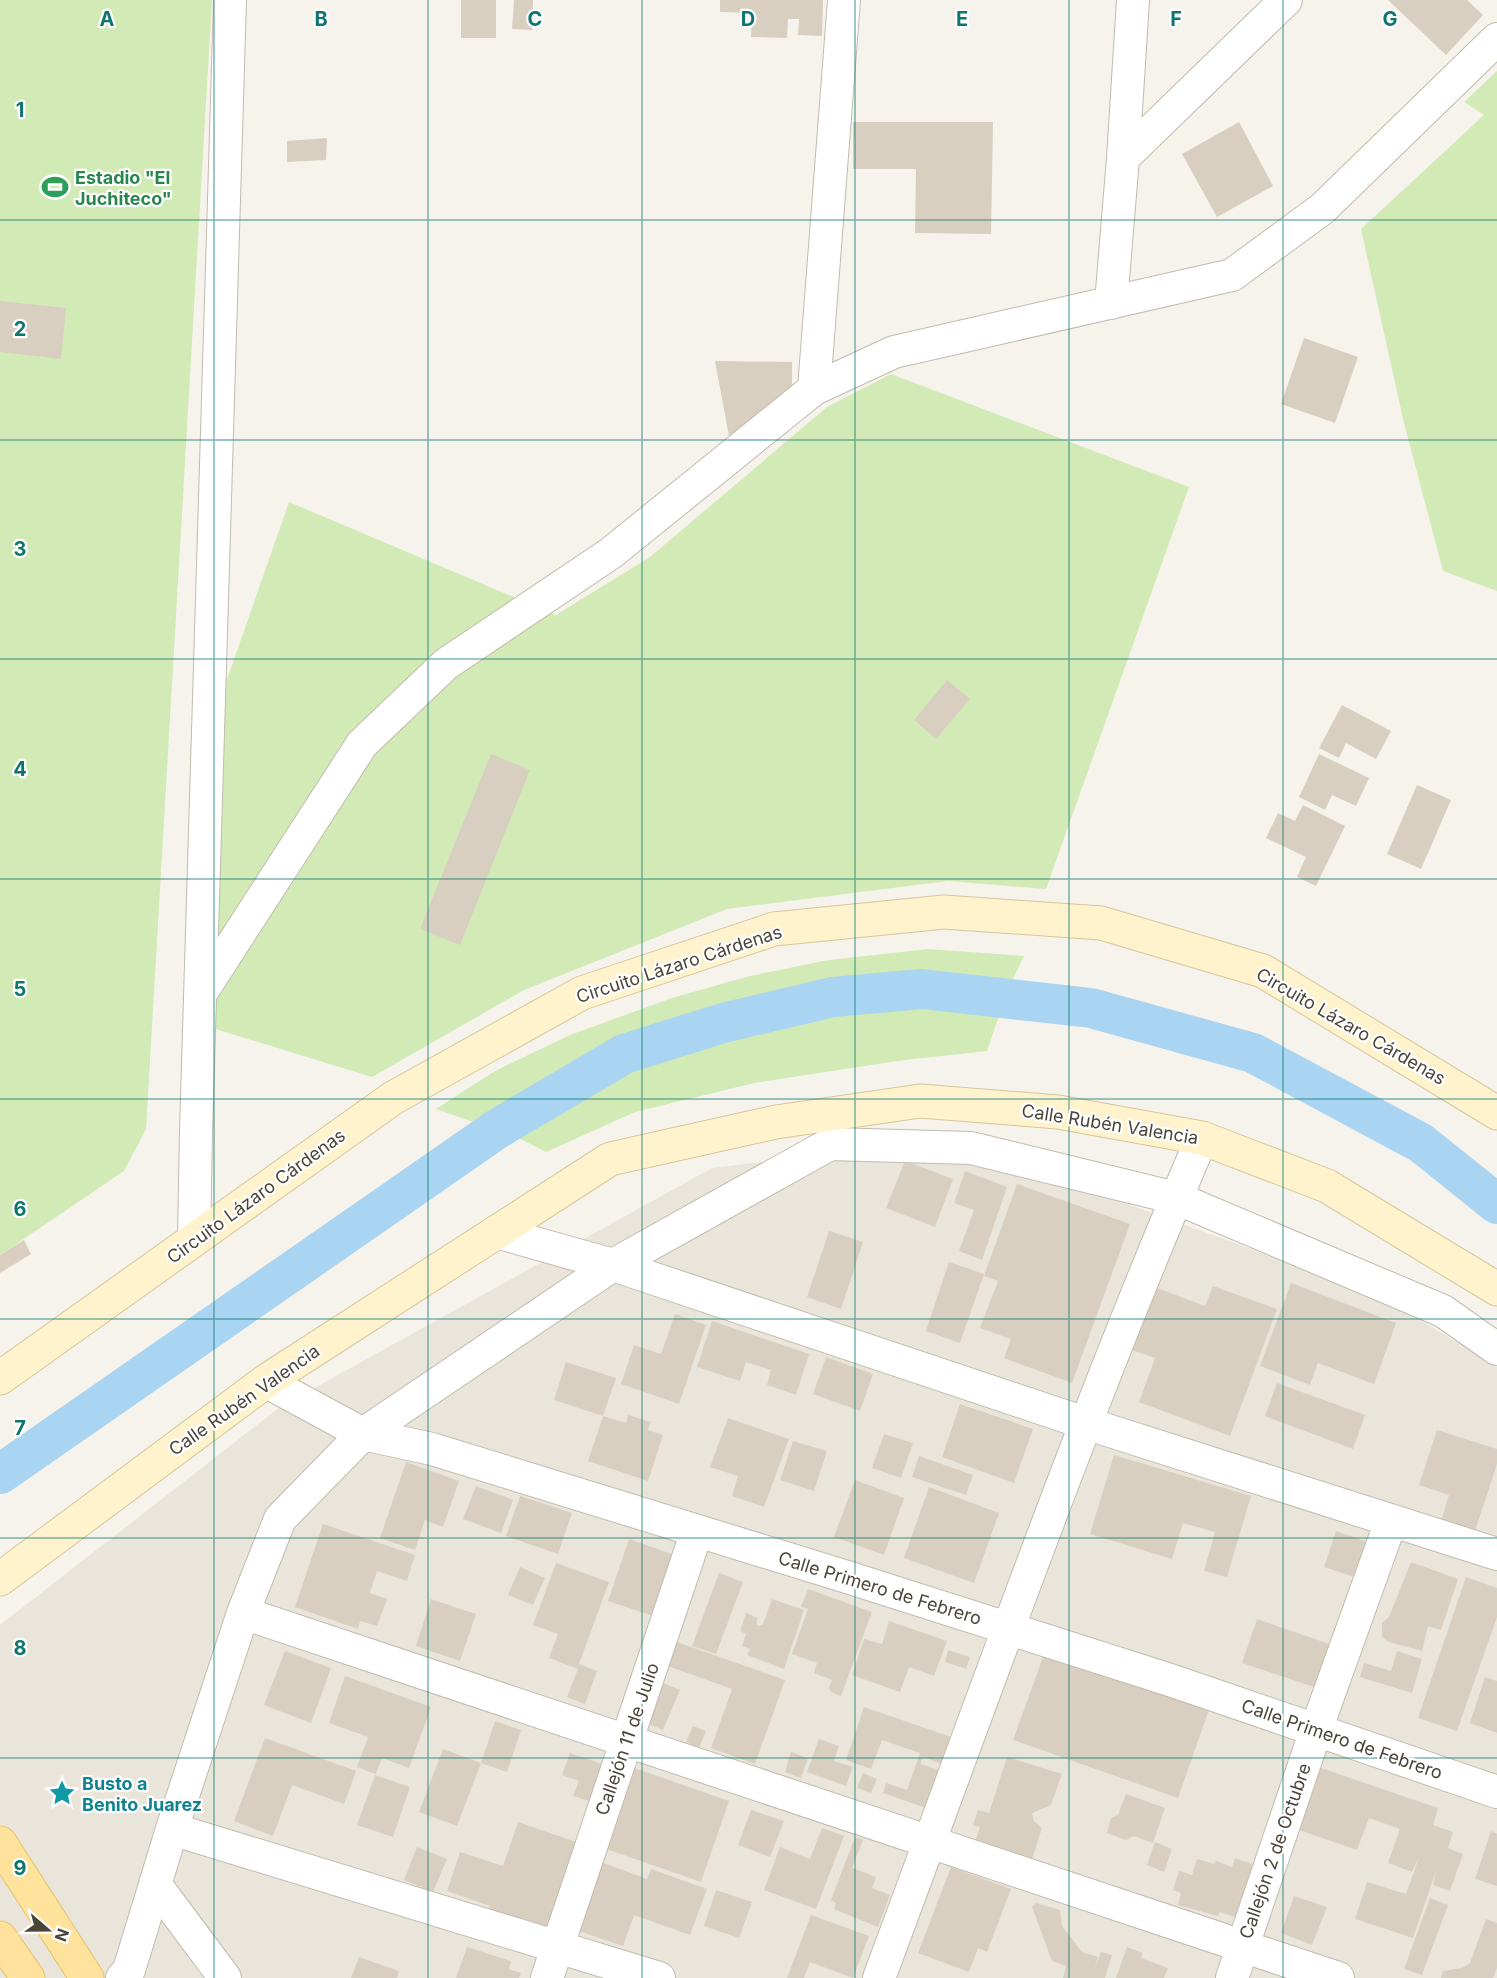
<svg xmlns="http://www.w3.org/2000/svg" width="1497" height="1978" font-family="Inter,sans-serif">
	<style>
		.residential { fill: #eae5da }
		.green { fill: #d2eab5 }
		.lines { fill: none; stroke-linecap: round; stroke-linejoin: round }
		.canal { stroke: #a9d4f2; stroke-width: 40 }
		.building { fill: #d8cfc1 }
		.street-casing { stroke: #c2bbae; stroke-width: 34 }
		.secondary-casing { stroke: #d6c79b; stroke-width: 35 }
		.primary-casing { stroke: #e6c16a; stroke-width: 35 }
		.street { stroke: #fff; stroke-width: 32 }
		.secondary { stroke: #fff3cd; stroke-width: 33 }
		.primary { stroke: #ffe39c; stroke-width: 33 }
		.grid { fill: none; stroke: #0f766e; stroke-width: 1.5; stroke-opacity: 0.55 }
		.labels { text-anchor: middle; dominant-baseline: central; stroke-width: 4.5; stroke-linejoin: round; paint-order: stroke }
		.leisure-label { font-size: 18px; font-weight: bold; fill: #27864d; stroke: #fff; text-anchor: start }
		.street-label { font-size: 18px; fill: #4b4439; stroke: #fff }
		.culture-label { font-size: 18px; font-weight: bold; fill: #0d838f; stroke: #fff; text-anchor: start }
		.grid-label { font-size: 20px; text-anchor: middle; font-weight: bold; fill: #0f766e; stroke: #fff; stroke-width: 4.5; stroke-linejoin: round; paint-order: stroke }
	</style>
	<rect width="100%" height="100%" fill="#f6f3ec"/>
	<!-- residential -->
	<path class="residential" d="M 949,1139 L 1383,1297 L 1497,1367 L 1497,1978 L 0,1978 L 0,1625 L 280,1407 L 712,1168 Z"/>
	<!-- green -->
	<path class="green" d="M 0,0 L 212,0 L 146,1129 L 124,1171 L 0,1255 Z
		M 1497,71 L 1497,591 L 1443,571 L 1404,423 L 1361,229 L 1484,115 L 1464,102 Z
		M 891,374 L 1189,487 L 1046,889 L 948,881 L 727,909 L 524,990 L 372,1077 L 209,1027 L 199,760 L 289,502 L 556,615 L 650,557 L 827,407 Z
		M 928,949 L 1024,956 L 1011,983 L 927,981 L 875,983 L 753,1008 L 610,1048 L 482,1125 L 436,1109 L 495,1071 L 570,1035 L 672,998 L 750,976 L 829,960 Z
		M 922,1000 L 1003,1004 L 987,1051 L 904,1060 L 754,1083 L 635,1112 L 546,1152 L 509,1133 L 626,1069 L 684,1050 L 755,1029 L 830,1012 Z"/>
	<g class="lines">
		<!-- canal -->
		<path class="canal" d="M 0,1474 L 497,1129 L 624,1054 L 723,1023 L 833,997 L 922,989 L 1091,1008 L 1253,1053 L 1421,1143 L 1497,1204"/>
	</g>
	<!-- building -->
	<path class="building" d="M 461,0 L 496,0 L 496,38 L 461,38 Z
		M 514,0 L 533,0 L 532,30 L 512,29 Z
		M 720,0 L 823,0 L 822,36 L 798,35 L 799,19 L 788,19 L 787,38 L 751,37 L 752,13 L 720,12 Z
		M 1388,0 L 1467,0 L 1483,15 L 1446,55 Z
		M 853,122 L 993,122 L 991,234 L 915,233 L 916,169 L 853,169 Z
		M 1239,122 L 1273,186 L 1217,217 L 1182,154 Z
		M 327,138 L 326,160 L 287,162 L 287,141 Z
		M 0,301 L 66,308 L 61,359 L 0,352 Z
		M 1304,338 L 1358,357 L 1335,423 L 1281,404 Z
		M 715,361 L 792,362 L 792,391 L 729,436 Z
		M 947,680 L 970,699 L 936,739 L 914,720 Z
		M 1342,705 L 1391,731 L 1376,759 L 1346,743 L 1339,758 L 1319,748 Z
		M 491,754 L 530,770 L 460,945 L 420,929 Z
		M 1319,754 L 1369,778 L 1356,806 L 1332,795 L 1325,810 L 1299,797 Z
		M 1417,785 L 1451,800 L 1421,869 L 1387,854 Z
		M 1303,805 L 1345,826 L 1316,886 L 1297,877 L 1306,857 L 1266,838 L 1278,813 L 1295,821 Z
		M 905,1161 L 953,1179 L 935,1227 L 886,1208 Z
		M 965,1171 L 1007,1187 L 982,1260 L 959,1251 L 974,1210 L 954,1203 Z
		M 1017,1184 L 1130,1224 L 1072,1383 L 1004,1358 L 1011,1339 L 980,1328 L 998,1281 L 984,1276 Z
		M 829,1231 L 863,1242 L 841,1309 L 807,1297 Z
		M 24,1240 L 31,1254 L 0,1273 L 0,1255 Z
		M 949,1262 L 984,1274 L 960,1343 L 926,1331 Z
		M 1291,1283 L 1396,1323 L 1374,1384 L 1318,1363 L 1310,1385 L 1260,1366 Z
		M 1149,1285 L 1205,1306 L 1213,1286 L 1277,1309 L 1230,1436 L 1139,1402 L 1155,1358 L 1126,1348 Z
		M 675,1314 L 706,1325 L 679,1404 L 621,1384 L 634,1345 L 661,1354 Z
		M 712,1321 L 809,1354 L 796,1395 L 767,1385 L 771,1370 L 746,1362 L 740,1381 L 697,1367 Z
		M 826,1357 L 873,1374 L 860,1411 L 813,1394 Z
		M 566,1362 L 616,1378 L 603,1416 L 554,1400 Z
		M 1277,1383 L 1365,1415 L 1353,1449 L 1265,1416 Z
		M 960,1404 L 1033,1429 L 1014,1483 L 942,1457 Z
		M 628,1415 L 651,1422 L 648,1430 L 663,1435 L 648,1481 L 588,1461 L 603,1416 L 626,1423 Z
		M 728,1418 L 789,1439 L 764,1507 L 732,1496 L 738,1476 L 710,1467 Z
		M 1437,1430 L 1497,1449 L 1497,1464 L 1475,1531 L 1441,1521 L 1449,1495 L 1419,1485 Z
		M 884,1434 L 913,1443 L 901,1478 L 872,1468 Z
		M 793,1441 L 827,1451 L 814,1491 L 780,1480 Z
		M 1114,1455 L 1251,1496 L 1227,1577 L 1204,1571 L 1215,1532 L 1183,1523 L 1172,1559 L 1090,1534 Z
		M 919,1456 L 973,1475 L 966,1495 L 912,1477 Z
		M 406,1462 L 459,1481 L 443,1527 L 425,1520 L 415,1550 L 380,1538 Z
		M 855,1480 L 904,1498 L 884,1555 L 834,1537 Z
		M 476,1486 L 513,1500 L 501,1533 L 463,1519 Z
		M 929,1487 L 999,1513 L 974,1583 L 904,1558 Z
		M 520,1496 L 572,1513 L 558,1554 L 506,1536 Z
		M 323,1524 L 415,1555 L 407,1581 L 377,1571 L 370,1593 L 387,1599 L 377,1626 L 360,1621 L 358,1629 L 295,1607 Z
		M 1336,1531 L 1379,1546 L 1367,1581 L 1324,1567 Z
		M 629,1539 L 683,1558 L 662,1619 L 608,1601 Z
		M 1411,1562 L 1458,1579 L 1441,1630 L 1428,1626 L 1422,1651 L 1389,1642 L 1382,1637 L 1382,1623 L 1389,1617 Z
		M 556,1563 L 609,1582 L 579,1664 L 597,1671 L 585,1704 L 567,1697 L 578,1669 L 549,1658 L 558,1634 L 533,1625 Z
		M 520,1567 L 545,1578 L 533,1605 L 508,1595 Z
		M 719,1573 L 743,1582 L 716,1654 L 692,1646 Z
		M 1466,1577 L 1497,1588 L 1497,1617 L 1457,1731 L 1418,1718 Z
		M 808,1589 L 872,1612 L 841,1696 L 831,1692 L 829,1688 L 832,1680 L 814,1673 L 817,1663 L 792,1654 L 808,1609 L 801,1607 Z
		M 431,1599 L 476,1614 L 460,1661 L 416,1646 Z
		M 772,1599 L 804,1610 L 784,1669 L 747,1655 L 750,1649 L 742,1646 L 746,1634 L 740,1631 L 746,1613 L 758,1618 L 756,1624 L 759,1626 L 763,1624 Z
		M 1257,1619 L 1341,1648 L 1326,1691 L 1242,1663 Z
		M 889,1621 L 947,1641 L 934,1676 L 909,1667 L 900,1692 L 852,1675 L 864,1639 L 882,1644 Z
		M 674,1641 L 785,1680 L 755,1764 L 711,1748 L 732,1689 L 665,1665 Z
		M 1047,1646 L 1211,1704 L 1178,1798 L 1013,1740 Z
		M 948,1650 L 970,1657 L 966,1669 L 945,1662 Z
		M 285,1651 L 331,1668 L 311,1723 L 264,1705 Z
		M 1397,1651 L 1422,1659 L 1412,1693 L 1360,1677 L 1364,1663 L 1391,1671 Z
		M 345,1676 L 431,1707 L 409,1768 L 382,1758 L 376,1774 L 357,1767 L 368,1737 L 329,1723 Z
		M 1485,1677 L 1497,1681 L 1497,1733 L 1470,1723 Z
		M 652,1678 L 680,1690 L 663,1730 L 635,1718 Z
		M 864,1707 L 951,1737 L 942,1764 L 923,1757 L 920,1764 L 939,1770 L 926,1808 L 883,1793 L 886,1783 L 907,1790 L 920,1753 L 882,1740 L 871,1769 L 846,1760 Z
		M 495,1721 L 521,1730 L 507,1772 L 481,1763 Z
		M 693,1726 L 706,1731 L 699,1748 L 686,1742 Z
		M 265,1738 L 356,1771 L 344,1804 L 292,1785 L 273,1836 L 234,1821 Z
		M 819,1739 L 839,1746 L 834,1761 L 853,1767 L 846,1786 L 807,1772 Z
		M 443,1749 L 481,1763 L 457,1826 L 419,1812 Z
		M 791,1752 L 808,1758 L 801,1778 L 785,1772 Z
		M 570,1753 L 602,1764 L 589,1801 L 573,1796 L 579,1781 L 562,1775 Z
		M 1007,1757 L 1062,1774 L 1051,1805 L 1032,1813 L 1034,1821 L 1042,1828 L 1032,1859 L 1013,1854 L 971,1854 L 980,1827 L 973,1825 L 978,1810 L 989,1813 Z
		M 623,1764 L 729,1801 L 701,1882 L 595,1845 Z
		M 1321,1768 L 1438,1808 L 1433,1825 L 1453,1832 L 1448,1848 L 1463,1854 L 1450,1891 L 1433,1885 L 1436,1871 L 1413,1938 L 1355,1919 L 1367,1882 L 1406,1894 L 1420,1855 L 1412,1872 L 1388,1863 L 1400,1829 L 1369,1818 L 1357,1850 L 1299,1830 Z
		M 863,1773 L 877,1779 L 871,1793 L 857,1788 Z
		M 375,1775 L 410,1787 L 393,1837 L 357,1825 Z
		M 1126,1794 L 1165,1808 L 1153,1843 L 1134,1836 L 1126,1840 L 1107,1833 L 1111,1818 L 1118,1815 Z
		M 751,1810 L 784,1821 L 770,1857 L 738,1845 Z
		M 518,1822 L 579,1843 L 549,1933 L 488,1912 L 490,1906 L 447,1891 L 460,1852 L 503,1866 Z
		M 822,1828 L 844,1836 L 816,1909 L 764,1890 L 780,1847 L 810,1859 Z
		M 1491,1831 L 1497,1834 L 1497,1886 L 1475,1879 Z
		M 855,1837 L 863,1840 L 852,1868 L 876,1877 L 872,1888 L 890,1895 L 878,1927 L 834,1909 L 836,1903 L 831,1900 Z
		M 1155,1842 L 1172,1849 L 1164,1872 L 1147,1865 Z
		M 417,1847 L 447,1859 L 433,1892 L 404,1880 Z
		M 1235,1858 L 1269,1870 L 1249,1922 L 1220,1912 L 1218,1916 L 1178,1905 L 1181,1893 L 1173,1890 L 1179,1871 L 1192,1875 L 1197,1859 L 1214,1864 L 1216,1861 L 1232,1867 Z
		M 598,1861 L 647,1879 L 651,1869 L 707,1889 L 690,1935 L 634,1915 L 623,1946 L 573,1929 Z
		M 951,1867 L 1011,1889 L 987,1952 L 978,1948 L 969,1972 L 918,1953 Z
		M 716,1890 L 752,1902 L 739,1938 L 704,1926 Z
		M 1294,1896 L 1327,1907 L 1312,1945 L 1281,1933 Z
		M 1430,1898 L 1448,1905 L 1422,1975 L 1404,1969 Z
		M 1036,1903 L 1060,1910 L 1062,1926 L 1082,1952 L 1098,1957 L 1094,1970 L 1101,1952 L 1112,1955 L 1105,1978 L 1063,1978 L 1066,1966 L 1052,1961 L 1032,1907 Z
		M 811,1915 L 869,1936 L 853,1978 L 810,1962 L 804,1978 L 787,1978 Z
		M 1486,1919 L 1497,1923 L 1497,1968 L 1493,1978 L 1441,1978 L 1443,1971 L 1462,1968 L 1470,1963 Z
		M 467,1947 L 511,1961 L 509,1969 L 521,1973 L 519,1978 L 456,1978 Z
		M 1127,1947 L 1143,1953 L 1141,1958 L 1168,1968 L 1164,1978 L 1116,1978 Z
		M 359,1957 L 399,1971 L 397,1978 L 351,1978 Z"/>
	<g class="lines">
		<!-- street casing -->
		<g class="street-casing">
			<path id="street" d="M 1123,158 L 1286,0
				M 1111,303 L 1123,158 L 1133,0
				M 814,389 L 844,0
				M 201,993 L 362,744 L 446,664 L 611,553 L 814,389 L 894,352 L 1232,275 L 1322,209 L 1497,39
				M 496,1232 L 613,1265 L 1085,1423 L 1497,1554
				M 194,1240 L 196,1131 L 230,0
				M 269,1379 L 278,1388 L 363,1434 L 432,1449 L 847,1577 L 1170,1680 L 1497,1792
				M 243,1613 L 1338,1978
				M 172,1829 L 659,1978
				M 155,1884 L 225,1978
				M 122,1978 L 129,1970 L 172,1829 L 243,1613 L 280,1519 L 363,1434 L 613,1265 L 830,1144 L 971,1148 L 1176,1198 L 1443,1311 L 1497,1349
				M 547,1978 L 697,1531
				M 879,1978 C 984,1697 1083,1414 1202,1138
				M 1232,1978 L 1316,1730 L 1391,1521"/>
		</g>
		<!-- secondary casing -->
		<g class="secondary-casing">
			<path id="secondary" d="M 0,1378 L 393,1098 L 582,993 L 774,929 L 944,912 L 1101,923 L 1263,971 L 1497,1113
				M 0,1579 L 269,1379 L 610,1159 L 776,1122 L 920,1101 L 1058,1112 L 1202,1138 L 1327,1186 L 1497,1289"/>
		</g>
		<!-- primary casing -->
		<g class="primary-casing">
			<path id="primary" d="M 0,1843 L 87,1978
				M 0,1938 L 28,1978"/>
		</g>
		<!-- street -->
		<use href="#street" class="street"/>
		<!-- secondary -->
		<use href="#secondary" class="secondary"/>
		<!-- primary -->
		<use href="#primary" class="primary"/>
	</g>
	<!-- grid -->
	<path class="grid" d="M 214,0 L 214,1978M 428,0 L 428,1978M 642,0 L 642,1978M 855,0 L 855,1978M 1069,0 L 1069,1978M 1283,0 L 1283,1978M 0,220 L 1497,220M 0,440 L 1497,440M 0,659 L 1497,659M 0,879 L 1497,879M 0,1099 L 1497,1099M 0,1319 L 1497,1319M 0,1538 L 1497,1538M 0,1758 L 1497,1758"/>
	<!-- icons -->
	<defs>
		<g id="stadium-bare" transform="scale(2.07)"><path d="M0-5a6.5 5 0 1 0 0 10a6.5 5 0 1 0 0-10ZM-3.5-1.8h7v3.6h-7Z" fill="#2e9e5b" stroke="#fff" stroke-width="2.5" paint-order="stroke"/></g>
		<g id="sight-bare" transform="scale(2.07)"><path d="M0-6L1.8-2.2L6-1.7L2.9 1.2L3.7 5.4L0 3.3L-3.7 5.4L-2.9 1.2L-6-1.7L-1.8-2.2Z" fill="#0f9aa8" stroke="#fff" stroke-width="2.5" paint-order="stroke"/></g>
	</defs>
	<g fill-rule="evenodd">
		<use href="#stadium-bare" x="55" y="187"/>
		<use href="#sight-bare" x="62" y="1793"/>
	</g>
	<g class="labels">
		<!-- leisure labels -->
		<g class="leisure-label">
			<text x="75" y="177">Estadio "El<tspan x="75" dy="21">Juchiteco"</tspan></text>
		</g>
		<!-- street labels -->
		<g class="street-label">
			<text transform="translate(679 964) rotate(-18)">Circuito Lázaro Cárdenas</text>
			<text transform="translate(1351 1026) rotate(30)">Circuito Lázaro Cárdenas</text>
			<text transform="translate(1110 1124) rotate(9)">Calle Rubén Valencia</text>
			<text transform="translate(256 1196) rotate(-36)">Circuito Lázaro Cárdenas</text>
			<text transform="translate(244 1400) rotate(-35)">Calle Rubén Valencia</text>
			<text transform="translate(880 1588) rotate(17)">Calle Primero de Febrero</text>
			<text transform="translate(627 1739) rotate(-71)">Callejón 11 de Julio</text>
			<text transform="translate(1342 1739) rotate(19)">Calle Primero de Febrero</text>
			<text transform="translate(1275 1851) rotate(-71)">Callejón 2 de Octubre</text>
		</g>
		<!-- culture labels -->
		<g class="culture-label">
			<text x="82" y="1783">Busto a<tspan x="82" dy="21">Benito Juarez</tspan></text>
		</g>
	</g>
	<g class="grid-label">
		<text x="107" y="26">A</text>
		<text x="321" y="26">B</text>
		<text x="535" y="26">C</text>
		<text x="748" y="26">D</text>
		<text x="962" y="26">E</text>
		<text x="1176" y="26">F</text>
		<text x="1390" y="26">G</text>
		<text x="20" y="117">1</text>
		<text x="20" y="336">2</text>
		<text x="20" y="556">3</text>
		<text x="20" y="776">4</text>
		<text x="20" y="996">5</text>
		<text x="20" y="1216">6</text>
		<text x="20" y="1435">7</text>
		<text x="20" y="1655">8</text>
		<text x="20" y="1875">9</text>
	</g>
	<!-- north arrow -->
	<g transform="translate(48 1930) rotate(110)" stroke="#ffffff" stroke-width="4.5" paint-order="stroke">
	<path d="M0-4.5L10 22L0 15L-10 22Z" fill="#4b4439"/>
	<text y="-9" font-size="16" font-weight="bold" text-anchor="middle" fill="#4b4439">N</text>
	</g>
</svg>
